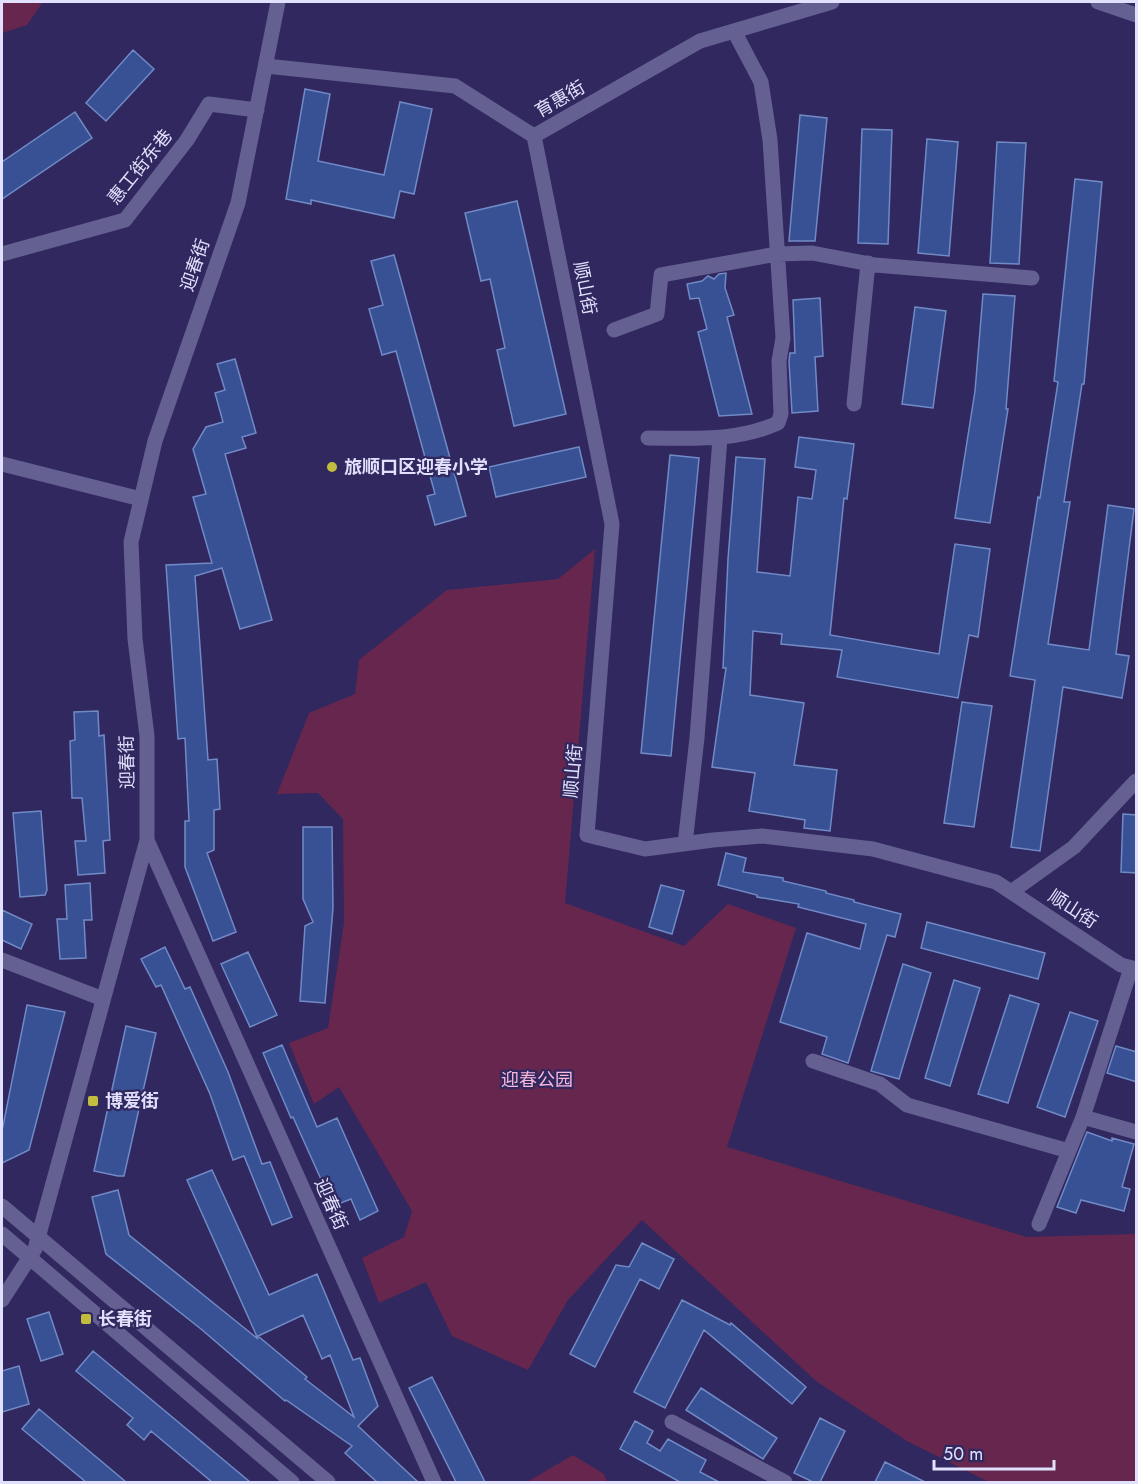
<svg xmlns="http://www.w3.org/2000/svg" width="1138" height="1484" font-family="Jost,'Noto Sans SC',sans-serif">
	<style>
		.green { fill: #67264d }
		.building { fill: #385094; stroke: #718ac6; stroke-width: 1.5; fill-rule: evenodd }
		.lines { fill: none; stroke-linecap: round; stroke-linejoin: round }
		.minor { stroke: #646092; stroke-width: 15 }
		.poi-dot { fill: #c3bd3f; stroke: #30285f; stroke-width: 2 }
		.labels { text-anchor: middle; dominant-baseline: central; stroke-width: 4.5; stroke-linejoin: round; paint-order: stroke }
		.street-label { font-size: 18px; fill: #e2e1fd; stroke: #30285f }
		.poi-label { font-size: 18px; font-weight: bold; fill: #e2e1fd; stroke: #30285f; text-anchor: start }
		.park-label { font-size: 18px; fill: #f9b7d9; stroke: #30285f }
	</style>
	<rect width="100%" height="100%" fill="#30285f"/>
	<!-- green -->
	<path class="green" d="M 2,2 L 43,2 L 27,25 L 2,33 Z
		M 595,549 L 565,903 L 684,946 L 728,904 L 796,928 L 727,1147 L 1027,1237 L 1136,1234 L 1136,1482 L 989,1482 L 907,1441 L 816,1381 L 642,1220 L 568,1300 L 528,1370 L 452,1336 L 426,1282 L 379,1303 L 362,1258 L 404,1237 L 412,1211 L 339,1087 L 314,1104 L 289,1043 L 328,1028 L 344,923 L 343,819 L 318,793 L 277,794 L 309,713 L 355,694 L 359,660 L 447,590 L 558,579 Z
		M 573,1455 L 604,1474 L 607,1482 L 527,1482 Z"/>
	<!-- building -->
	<path class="building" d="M 133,50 L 154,69 L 106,121 L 86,103 Z
		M 305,89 L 330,94 L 318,161 L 384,175 L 400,102 L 432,109 L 414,194 L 400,191 L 394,218 L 311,200 L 311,204 L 286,199 Z
		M 75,112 L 92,138 L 2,199 L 2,162 Z
		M 800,115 L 827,118 L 815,241 L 789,241 Z
		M 862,129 L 892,130 L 888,244 L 858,243 Z
		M 927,139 L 958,142 L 949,256 L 918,253 Z
		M 997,142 L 1026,143 L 1019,264 L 990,263 Z
		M 1075,179 L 1102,182 L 1084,384 L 1082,384 L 1064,502 L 1070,502 L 1048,644 L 1089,650 L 1108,505 L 1134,509 L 1116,654 L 1129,656 L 1122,698 L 1063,687 L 1040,851 L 1011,847 L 1035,680 L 1010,676 L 1038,497 L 1040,498 L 1058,382 L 1054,381 Z
		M 517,201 L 566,414 L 514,426 L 497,350 L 505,348 L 490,279 L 481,281 L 465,213 Z
		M 394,255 L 466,516 L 435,525 L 427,496 L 435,494 L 396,351 L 382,355 L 369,309 L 383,305 L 371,261 Z
		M 726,273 L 725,288 L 734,315 L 727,317 L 752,414 L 719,416 L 698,332 L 707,329 L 699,298 L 690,299 L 687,284 L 702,281 L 708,276 L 714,279 L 719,274 Z
		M 983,294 L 1015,296 L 1006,409 L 1008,409 L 990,523 L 955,518 L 975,391 Z
		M 820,298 L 823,356 L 815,357 L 818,411 L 792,413 L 789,361 L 790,353 L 795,353 L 793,300 Z
		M 915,307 L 946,311 L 933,408 L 902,404 Z
		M 235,359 L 256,433 L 242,437 L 246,448 L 225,454 L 272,620 L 240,629 L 222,568 L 195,576 L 208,760 L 217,759 L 220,809 L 214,810 L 214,850 L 207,853 L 236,932 L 213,941 L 185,867 L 185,821 L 189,821 L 185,738 L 178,739 L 166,565 L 212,563 L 193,497 L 206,494 L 193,449 L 206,427 L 223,422 L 215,393 L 225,390 L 217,364 Z
		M 799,437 L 854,444 L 847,499 L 844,498 L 830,635 L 939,654 L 955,544 L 990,549 L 978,637 L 969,635 L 958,698 L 837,677 L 842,650 L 781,644 L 782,634 L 753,631 L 750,695 L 804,703 L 794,765 L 837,770 L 830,831 L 804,828 L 805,820 L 749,811 L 755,773 L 712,767 L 726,668 L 723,668 L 728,559 L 736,457 L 765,459 L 757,572 L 790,576 L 798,497 L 812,499 L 816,470 L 795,467 Z
		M 579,447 L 586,477 L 496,497 L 489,467 Z
		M 670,455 L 699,458 L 671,756 L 641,753 Z
		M 962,702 L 992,706 L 974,827 L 944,823 Z
		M 98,711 L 99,736 L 104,735 L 110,840 L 103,841 L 105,873 L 78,875 L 75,841 L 86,841 L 82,798 L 72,798 L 70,741 L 75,740 L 74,712 Z
		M 41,811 L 47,890 L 45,895 L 20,897 L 13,813 Z
		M 1123,814 L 1137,815 L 1137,873 L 1121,872 Z
		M 303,827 L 332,827 L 333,908 L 325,1003 L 300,1001 L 305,926 L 313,922 L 303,899 Z
		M 726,853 L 746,858 L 743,872 L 783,878 L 783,881 L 826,891 L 826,893 L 854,900 L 854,902 L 901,914 L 895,937 L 887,935 L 848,1063 L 822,1054 L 827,1037 L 780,1022 L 807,933 L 860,949 L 866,924 L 798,907 L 799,904 L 757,897 L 757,895 L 718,885 Z
		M 90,883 L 92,920 L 84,920 L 86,958 L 60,959 L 57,919 L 67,919 L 65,885 Z
		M 661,885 L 684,891 L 672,934 L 649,927 Z
		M 2,910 L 32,924 L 21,949 L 2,940 Z
		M 927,922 L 1045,953 L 1038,979 L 921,948 Z
		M 165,947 L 185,989 L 190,987 L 228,1072 L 262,1164 L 270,1162 L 292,1217 L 272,1225 L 244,1156 L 233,1160 L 210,1094 L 161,985 L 156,987 L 141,959 Z
		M 248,952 L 277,1015 L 250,1027 L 221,964 Z
		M 903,964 L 931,973 L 899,1079 L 871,1071 Z
		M 954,980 L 980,988 L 950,1086 L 925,1078 Z
		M 1010,995 L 1039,1004 L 1008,1103 L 978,1094 Z
		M 27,1005 L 65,1012 L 29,1150 L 2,1163 L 2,1131 Z
		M 1070,1012 L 1098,1021 L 1065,1117 L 1037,1107 Z
		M 126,1026 L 156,1033 L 124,1176 L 118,1176 L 94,1171 Z
		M 282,1045 L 317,1127 L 337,1118 L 378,1211 L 360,1220 L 351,1199 L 333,1206 L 293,1117 L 291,1118 L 263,1053 Z
		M 1116,1046 L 1137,1052 L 1137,1082 L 1107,1073 Z
		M 1087,1132 L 1112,1141 L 1112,1138 L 1134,1144 L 1122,1187 L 1130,1189 L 1124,1211 L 1081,1200 L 1076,1213 L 1057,1207 Z
		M 212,1170 L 269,1295 L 317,1274 L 353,1360 L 360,1358 L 378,1406 L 358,1426 L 418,1482 L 377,1482 L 345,1453 L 352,1446 L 286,1400 L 285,1401 L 201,1329 L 106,1254 L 92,1197 L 118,1190 L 129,1235 L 258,1339 L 187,1180 ZM 303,1315 L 322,1359 L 330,1355 L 354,1417 L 305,1379 L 307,1377 L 258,1336 Z
		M 642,1243 L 674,1259 L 659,1289 L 640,1279 L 595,1367 L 570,1354 L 616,1265 L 629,1267 Z
		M 682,1300 L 730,1325 L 731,1323 L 806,1387 L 792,1404 L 704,1330 L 665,1408 L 634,1392 Z
		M 49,1312 L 63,1354 L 41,1361 L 27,1319 Z
		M 93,1351 L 250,1482 L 212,1482 L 151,1431 L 144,1440 L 127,1425 L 133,1418 L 76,1371 Z
		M 19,1366 L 29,1404 L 2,1412 L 2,1371 Z
		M 432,1377 L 485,1482 L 456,1482 L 409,1388 Z
		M 701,1388 L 777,1438 L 763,1459 L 686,1410 Z
		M 39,1409 L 126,1482 L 86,1482 L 22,1429 Z
		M 820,1418 L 845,1431 L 820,1482 L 813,1482 L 794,1473 Z
		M 635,1421 L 653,1431 L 647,1443 L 660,1451 L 668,1439 L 706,1460 L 700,1472 L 719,1482 L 680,1482 L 620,1449 Z
		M 885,1462 L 925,1482 L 875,1482 Z"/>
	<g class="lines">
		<!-- minor -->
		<path class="minor" d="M 278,2 L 238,203 L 155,441 L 131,542 L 135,639 L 147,736 L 147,840 L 434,1482
			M 1098,2 L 1136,15
			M 266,66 L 455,86 L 534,136 L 700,41 L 832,2
			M 534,136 L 612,524 L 587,835 L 645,849 L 713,840 L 762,836 L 873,849 L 996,882 L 1121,965 L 1136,969
			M 2,254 L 125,220 L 187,140 L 209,104 L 257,110
			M 614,330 L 657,314 L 661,275 L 777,254 L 812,253 L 875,265 L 1032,278
			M 854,404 L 868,263
			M 648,438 C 692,438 736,442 778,423 L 781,414 L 779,361 L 783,338 L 770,140 L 761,82 L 734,31
			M 2,464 L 141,499
			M 685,844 L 697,738 L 720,438
			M 1011,892 L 1074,847 L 1136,781
			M 2,960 L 103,999
			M 813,1061 L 880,1084 L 907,1105 L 1069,1151
			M 1083,1117 L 1136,1132
			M 2,1206 L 328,1482
			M 1039,1224 L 1083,1117 L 1131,968
			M 2,1234 L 292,1482
			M 2,1300 L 35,1249 L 147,840
			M 672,1422 L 785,1482"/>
	</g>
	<!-- markers -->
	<g class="poi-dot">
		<circle cx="332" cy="467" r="6"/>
		<rect x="87" y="1095" width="12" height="12" rx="3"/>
		<rect x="80" y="1313" width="12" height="12" rx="3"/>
	</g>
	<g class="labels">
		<!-- street labels -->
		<g class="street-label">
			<text transform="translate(560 99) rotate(-30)">育惠街</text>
			<text transform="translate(140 167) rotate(-51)">惠工街东巷</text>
			<text transform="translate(195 265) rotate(-71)">迎春街</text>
			<text transform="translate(585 288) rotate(79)">顺山街</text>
			<text transform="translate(127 762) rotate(-91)">迎春街</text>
			<text transform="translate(573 771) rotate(-85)">顺山街</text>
			<text transform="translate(1073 909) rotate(33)">顺山街</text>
			<text transform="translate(331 1204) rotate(66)">迎春街</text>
		</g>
		<!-- poi labels -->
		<g class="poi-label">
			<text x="344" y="467">旅顺口区迎春小学</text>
			<text x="105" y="1101">博爱街</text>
			<text x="98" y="1319">长春街</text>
		</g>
		<!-- park labels -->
		<g class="park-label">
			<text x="537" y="1080">迎春公园</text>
		</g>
	</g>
	<!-- border -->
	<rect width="1138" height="1484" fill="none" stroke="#e2e1fd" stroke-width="6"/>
	<!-- scale -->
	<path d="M934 1460v9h120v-9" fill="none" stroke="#e2e1fd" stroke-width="3"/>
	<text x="943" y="1460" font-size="18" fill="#e2e1fd" stroke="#30285f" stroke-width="4.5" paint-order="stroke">50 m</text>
</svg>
